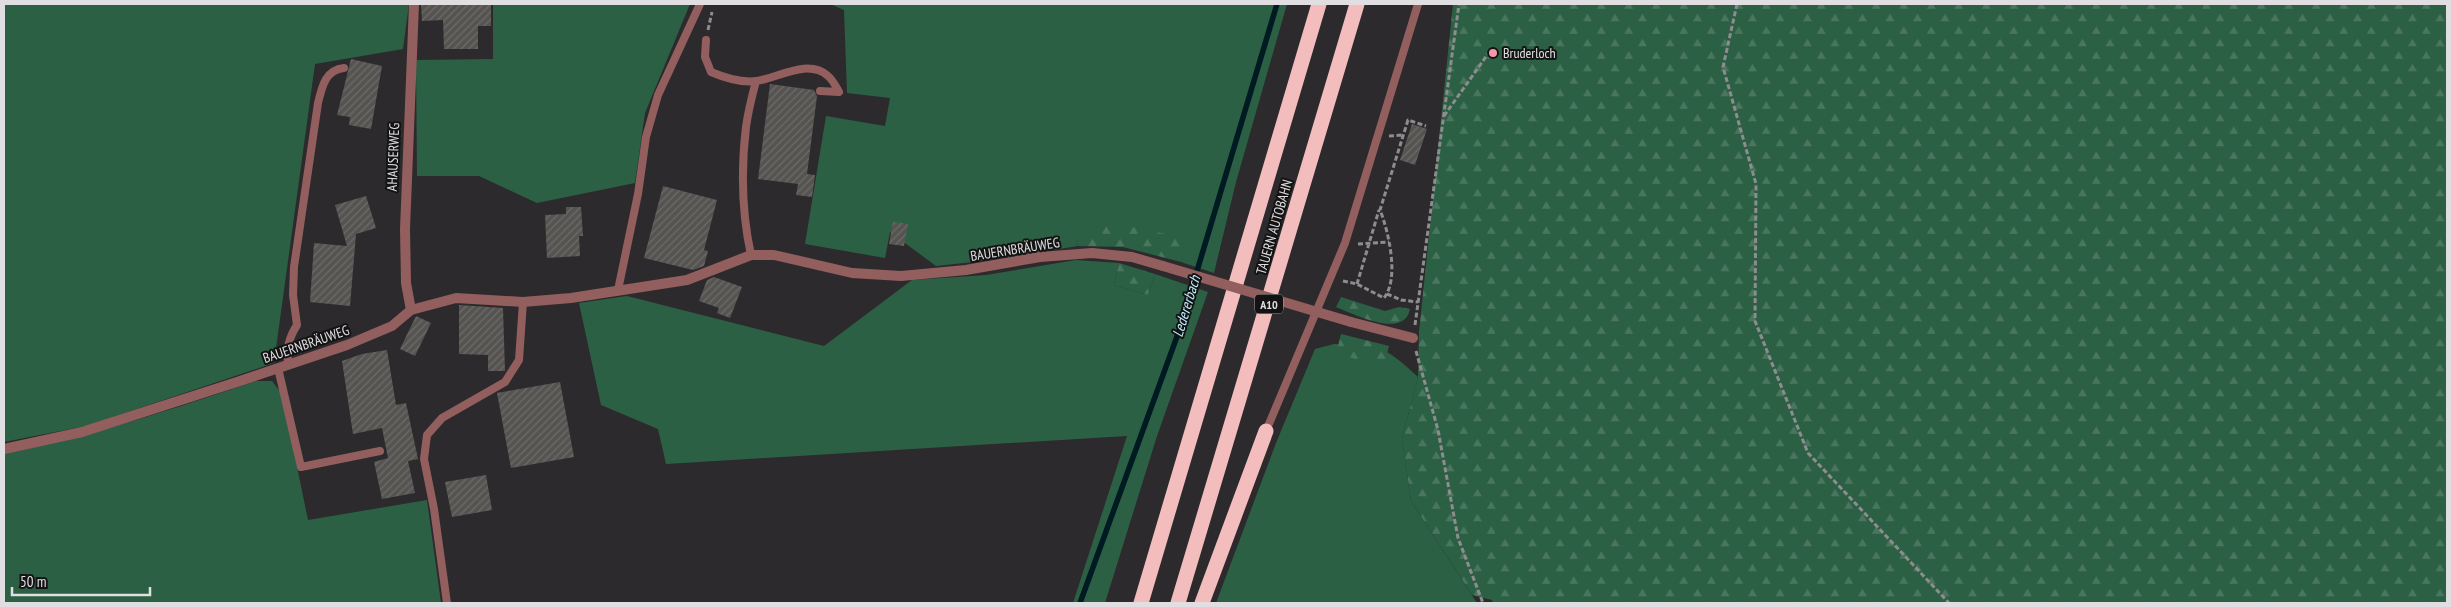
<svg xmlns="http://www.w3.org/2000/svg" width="2451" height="607" font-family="'PT Sans Narrow',sans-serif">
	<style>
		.grass { fill: #2c6045 }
		.forest { fill: url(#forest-firs) }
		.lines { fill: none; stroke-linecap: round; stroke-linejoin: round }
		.stream { stroke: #001a22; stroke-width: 5.5 }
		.building { fill: url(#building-hatch) }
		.path { stroke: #8e8c8e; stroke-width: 3; stroke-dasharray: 5 2.5; stroke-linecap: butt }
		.lane { stroke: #935e5e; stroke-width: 8 }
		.street { stroke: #935e5e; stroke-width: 10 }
		.highway { stroke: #f3bdbd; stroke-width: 15 }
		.street-bridge { stroke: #935e5e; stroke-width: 10 }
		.poi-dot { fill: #f39aa8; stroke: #131314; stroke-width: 2 }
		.labels { text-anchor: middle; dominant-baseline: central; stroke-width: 4; stroke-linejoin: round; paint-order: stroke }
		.shield { fill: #131314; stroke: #a2a1a3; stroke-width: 1 }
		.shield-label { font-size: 12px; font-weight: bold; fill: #e0dee0 }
		.poi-label { font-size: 14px; fill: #e0dee0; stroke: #131314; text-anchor: start }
		.street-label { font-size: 14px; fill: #e0dee0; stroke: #131314 }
		.water-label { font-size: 15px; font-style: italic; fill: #bfedfb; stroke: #131314 }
	</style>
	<defs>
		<pattern id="forest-firs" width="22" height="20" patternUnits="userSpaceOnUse" patternTransform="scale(1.25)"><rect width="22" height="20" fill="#2c6045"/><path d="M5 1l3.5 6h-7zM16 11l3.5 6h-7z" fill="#4a7660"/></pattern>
		<pattern id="building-hatch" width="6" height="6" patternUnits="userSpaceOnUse" patternTransform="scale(1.25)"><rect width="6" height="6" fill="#565451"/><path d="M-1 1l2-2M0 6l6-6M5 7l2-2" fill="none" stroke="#6e6c6a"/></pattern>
	</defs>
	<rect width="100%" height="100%" fill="#2c2a2c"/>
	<!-- grass -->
	<path class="grass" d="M 4,4 L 409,4 L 403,49 L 315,64 L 274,363 L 86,426 L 4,442 Z
		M 493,4 L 690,4 L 645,113 L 635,183 L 537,203 L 479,176 L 417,176 L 416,60 L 493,59 Z
		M 830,4 L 1287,4 L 1236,182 L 1214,273 L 1181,262 L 1187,239 L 1076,239 L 1078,246 L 982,261 L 936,266 L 890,232 L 885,258 L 805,244 L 826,116 L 885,126 L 890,98 L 847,93 L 844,10 Z
		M 1076,260 L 1119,263 L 1114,285 L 1148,295 L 1155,274 L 1208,292 L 1157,436 L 1105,603 L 1073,603 L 1127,436 L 666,464 L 658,429 L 601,405 L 579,303 L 627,296 L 824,346 L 912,280 L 986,275 Z
		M 1334,344 C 1379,345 1385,346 1418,377 L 1402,439 L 1411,501 L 1477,603 L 1216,603 L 1276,443 L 1315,349 Z
		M 256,381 L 272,381 L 282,394 L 308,520 L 427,500 L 441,603 L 4,603 L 4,453 C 90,437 173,409 256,381 Z"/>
	<!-- forest -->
	<path class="forest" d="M 1453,4 L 2447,4 L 2447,603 L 1493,603 L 1492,600 L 1472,595 L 1411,501 L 1402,439 L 1418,377 L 1419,332 Z
		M 1107,221 L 1188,239 L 1181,262 L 1123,247 L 1078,246 L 1076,239 Z
		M 1119,263 L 1155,274 L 1148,295 L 1114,285 Z
		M 1341,297 L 1385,311 L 1399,307 L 1410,309 C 1404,340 1354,314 1336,307 Z
		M 1341,334 L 1389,346 L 1384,366 L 1336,354 Z"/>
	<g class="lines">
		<!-- stream -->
		<path class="stream" d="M 1080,603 L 1179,331 L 1277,4"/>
	</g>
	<!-- building -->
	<path class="building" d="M 421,4 L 491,4 L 491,26 L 478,26 L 478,49 L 444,49 L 443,20 L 422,21 Z
		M 351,59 L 382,66 L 371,129 L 349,125 L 350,117 L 337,115 Z
		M 770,84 L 814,90 L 817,96 L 807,174 L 815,175 L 812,197 L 796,195 L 798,184 L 758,179 Z
		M 1412,124 L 1427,129 L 1415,165 L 1400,160 Z
		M 663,186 L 717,200 L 704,250 L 708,251 L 704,266 L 693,270 L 644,258 Z
		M 366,196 L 376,228 L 356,234 L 350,306 L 310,302 L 314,243 L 347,246 L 335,205 Z
		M 566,207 L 581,207 L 583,236 L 579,236 L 580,256 L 547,258 L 545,215 L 566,214 Z
		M 893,222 L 908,224 L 904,246 L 889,244 Z
		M 714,277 L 742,287 L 730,318 L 717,313 L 719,308 L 699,301 L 707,280 Z
		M 459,305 L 503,308 L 505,371 L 488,371 L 488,355 L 459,354 Z
		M 416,316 L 431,323 L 415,356 L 400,349 Z
		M 387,350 L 396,405 L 406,403 L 418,459 L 408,461 L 415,493 L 382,499 L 374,462 L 388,458 L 382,428 L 353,434 L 342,361 L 362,354 Z
		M 560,382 L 574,457 L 511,468 L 497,393 Z
		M 486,475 L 492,510 L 452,517 L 445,482 Z"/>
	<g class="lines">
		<!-- path -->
		<path class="path" d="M 1737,4 L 1723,67 L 1756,184 L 1755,321 L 1808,453 L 1949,603
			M 708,30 L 712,12
			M 1444,116 L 1490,51
			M 1389,136 L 1403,135
			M 1358,244 L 1389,242
			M 1343,281 L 1357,284 L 1384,298 C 1400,278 1388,230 1380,210 L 1408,120 L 1426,126
			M 1357,284 L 1379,210
			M 1387,294 L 1401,300 L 1418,302
			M 1415,325 L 1459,4
			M 1416,351 L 1438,430 L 1458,538 L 1483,603"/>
		<!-- lane -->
		<path class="lane" d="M 706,40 L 705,57 L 711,72 C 725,78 741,83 757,81 C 778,78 808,58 828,76 C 833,80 836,87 839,92 L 820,91
			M 751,255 C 742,214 741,169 746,127 C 748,112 752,96 756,81
			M 618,290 L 638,194 L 646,137 L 658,95 L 700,4
			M 288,365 C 287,348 288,339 297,325 L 293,295 L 294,267 L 318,103 C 322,87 325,70 344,68
			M 278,368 L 301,467 L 380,451
			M 1266,431 L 1345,243 L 1418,4
			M 447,603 L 434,509 L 424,459 L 427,435 L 442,418 L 505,382 L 519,360 L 523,302"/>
		<!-- street -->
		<path class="street" d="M 411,310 L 406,283 L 405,229 L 414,4
			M 1351,322 L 1413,338
			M 4,449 L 82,432 L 240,381 L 347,345 L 392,326 L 411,310 L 456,298 L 523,302 L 571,298 L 687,280 L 751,255 L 774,255 L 852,273 L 901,276 L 966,270 L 1040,257 L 1092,253 L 1132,257 L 1163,266"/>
		<!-- highway -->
		<path class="highway" d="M 1141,603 L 1319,4
			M 1178,603 L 1357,4
			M 1202,603 L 1266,431"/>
		<!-- street-bridge -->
		<path class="street-bridge" d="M 1163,266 L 1351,322"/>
	</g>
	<!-- markers -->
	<circle class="poi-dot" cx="1493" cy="53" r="5"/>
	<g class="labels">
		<!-- shield labels -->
		<rect class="shield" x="1255" y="294.5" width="28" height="19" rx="4"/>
		<g class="shield-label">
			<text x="1269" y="304">A10</text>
		</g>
		<!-- poi labels -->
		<g class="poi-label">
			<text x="1503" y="53">Bruderloch</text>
		</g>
		<!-- street labels -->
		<g class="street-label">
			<text transform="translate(393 157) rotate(-88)">AHAUSERWEG</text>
			<text transform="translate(1274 227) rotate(-74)">TAUERN AUTOBAHN</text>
			<text transform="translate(1015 249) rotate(-9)">BAUERNBRÄUWEG</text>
			<text transform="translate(306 344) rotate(-19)">BAUERNBRÄUWEG</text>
		</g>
		<!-- water labels -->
		<g class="water-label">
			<text transform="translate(1186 306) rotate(-73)">Ledererbach</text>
		</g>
	</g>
	<!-- border -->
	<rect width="2451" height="607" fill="none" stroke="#e0dee0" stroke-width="10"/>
	<!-- scale -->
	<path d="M12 587v8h138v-8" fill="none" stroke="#e0dee0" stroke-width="2.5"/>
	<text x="20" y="587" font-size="15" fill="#e0dee0" stroke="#131314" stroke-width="4" paint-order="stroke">50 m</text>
</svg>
